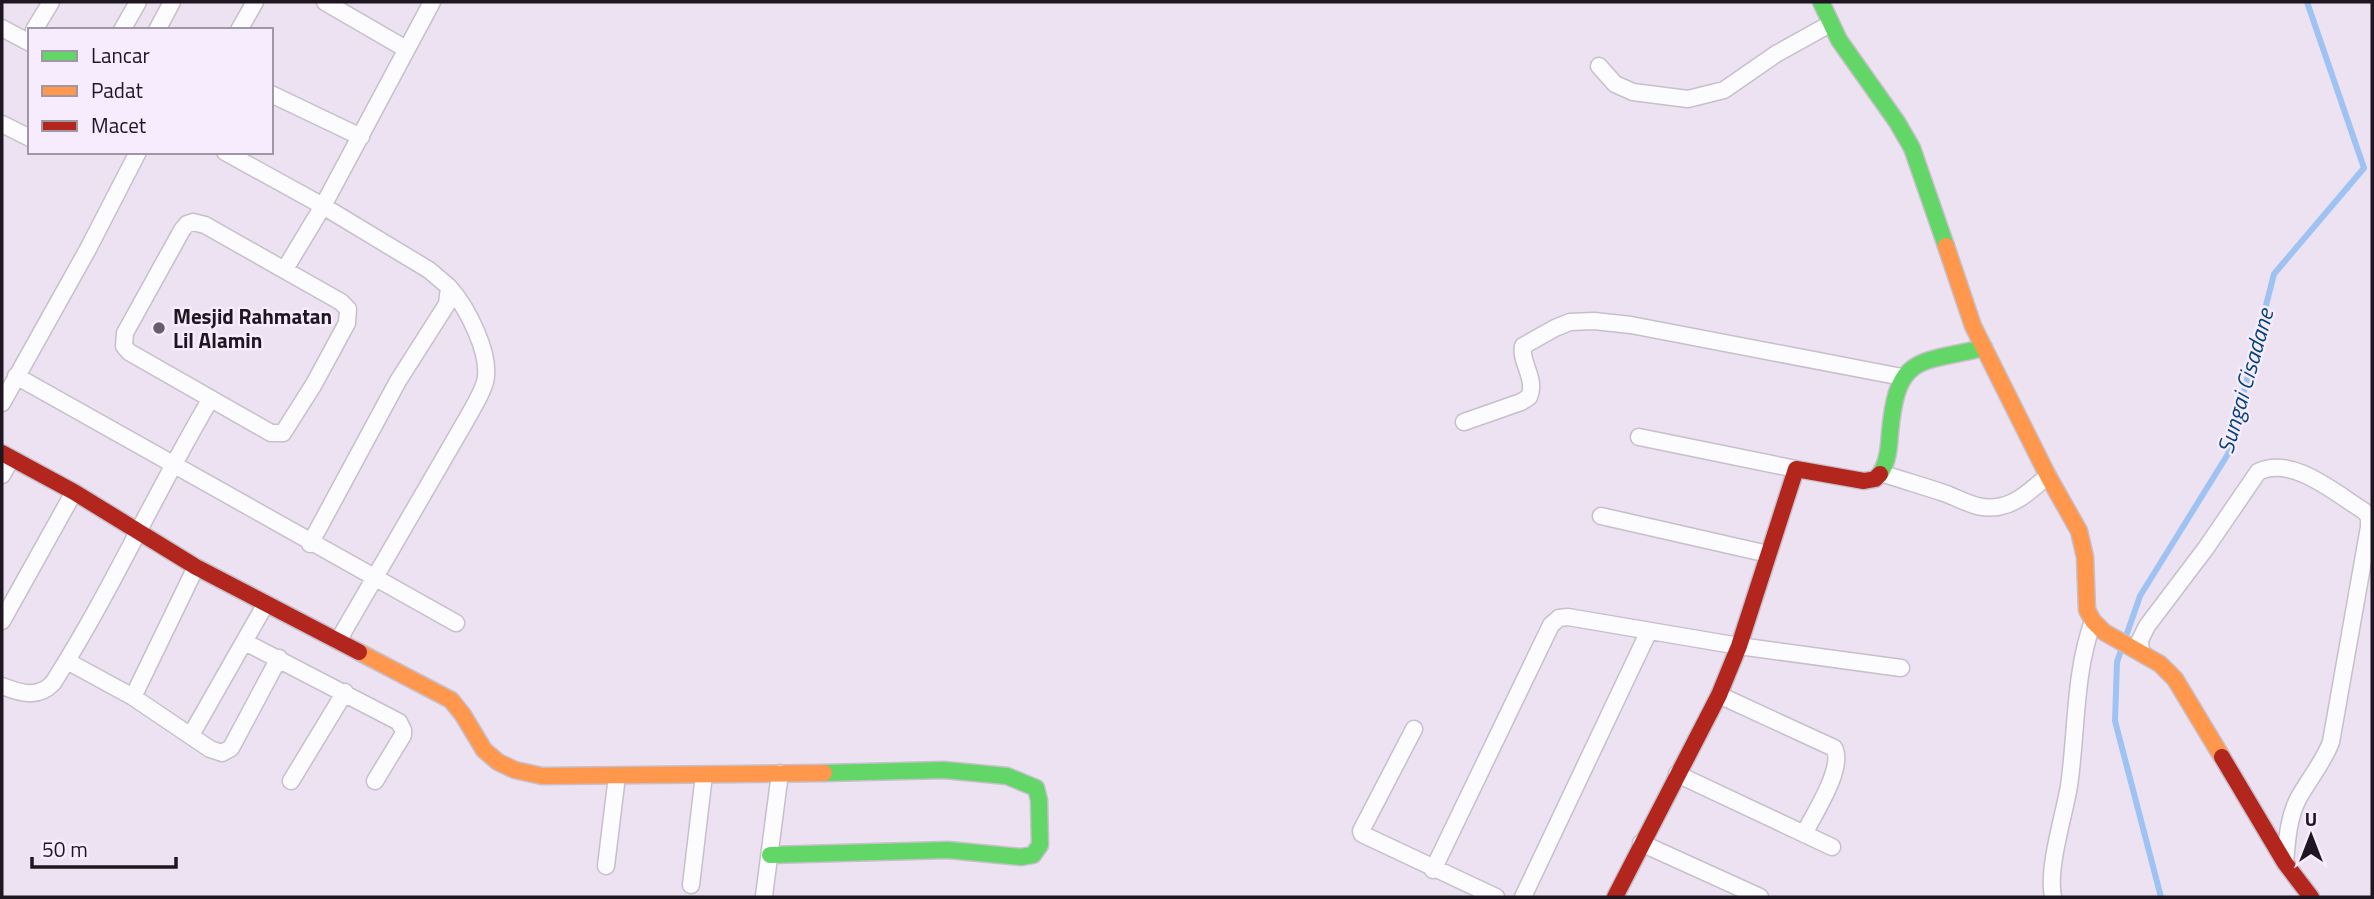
<svg xmlns="http://www.w3.org/2000/svg" width="2374" height="899" font-family="'Titillium Web',sans-serif">
	<style>
		.lines { fill: none; stroke-linecap: round; stroke-linejoin: round }
		.stream { stroke: #9ec3f3; stroke-width: 6 }
		.street-casing { stroke: #c7bfcb; stroke-width: 19 }
		.fast-casing { stroke: #c7bfcb; stroke-width: 19 }
		.slow-casing { stroke: #c7bfcb; stroke-width: 19 }
		.jam-casing { stroke: #c7bfcb; stroke-width: 19 }
		.street { stroke: #fcfbfd; stroke-width: 16 }
		.fast { stroke: #63d668; stroke-width: 16 }
		.slow { stroke: #ff974d; stroke-width: 16 }
		.jam { stroke: #b3261e; stroke-width: 16 }
		.poi-dot { fill: #665e6a; stroke: #f7ecfd; stroke-width: 2.5 }
		.labels { text-anchor: middle; dominant-baseline: central; stroke-width: 5; stroke-linejoin: round; paint-order: stroke }
		.poi-label { font-size: 21px; font-weight: bold; fill: #1e1721; stroke: #f7ecfd; text-anchor: start }
		.water-label { font-size: 23px; font-style: italic; fill: #02447a; stroke: #f7ecfd }
	</style>
	<rect width="100%" height="100%" fill="#ece2f2"/>
	<g class="lines">
		<!-- stream -->
		<path class="stream" d="M 2161,897 L 2115,721 L 2117,662 L 2140,596 L 2228,454 L 2274,274 L 2364,168 L 2307,2"/>
		<!-- street casing -->
		<g class="street-casing">
			<path id="street" d="M 325,2 L 406,49
				M 2,28 L 30,43
				M 34,30 L 51,2
				M 122,30 L 138,2
				M 157,30 L 172,2
				M 239,30 L 255,2
				M 1599,66 L 1615,84 L 1633,92 L 1688,99 L 1724,90 L 1776,54 L 1830,24
				M 271,94 L 361,137
				M 2,124 L 30,138
				M 225,152 L 323,206 L 429,270 L 449,287 L 447,304 L 398,381 L 310,544
				M 193,222 L 205,225 L 341,302 L 348,309 L 347,323 L 314,384 L 283,433 L 271,433 L 129,352 L 124,346 L 125,333 L 182,230 L 187,224 Z
				M 285,269 L 323,206 L 432,2
				M 16,376 L 456,623
				M 2,403 L 88,249 L 138,152
				M 1464,422 L 1521,402 L 1529,397 C 1537,379 1520,363 1523,346 L 1555,328 L 1570,322 L 1594,321 L 1631,325 L 1902,377
				M 1639,437 L 1796,469
				M 1881,473 C 1902,480 1923,486 1944,493 C 1964,500 1979,512 2002,506 C 2020,502 2034,487 2048,476
				M 2,475 L 11,459
				M 1601,516 L 1768,554
				M 2,621 L 74,492
				M 338,641 L 465,422 C 472,409 481,396 485,382 C 492,355 467,307 449,287
				M 245,642 L 399,722 L 403,730 L 403,735 L 375,781
				M 2141,652 L 2140,640 L 2147,626 L 2206,548 L 2258,472 C 2292,455 2335,493 2364,511 L 2369,517 L 2369,527 L 2331,742 C 2323,763 2309,779 2298,799 C 2288,819 2287,841 2285,863
				M 67,661 L 133,697 L 210,749 L 222,753 L 231,748 L 279,658
				M 2,686 C 20,693 38,699 53,683 C 111,592 155,493 210,400
				M 1719,695 L 1834,748 C 1845,767 1814,814 1804,834
				M 133,697 L 196,567
				M 1414,729 L 1361,831 L 1362,834 L 1496,897
				M 191,735 L 265,605
				M 1677,774 L 1832,847
				M 291,781 L 345,692
				M 1641,843 L 1760,897
				M 606,866 L 617,776
				M 1433,870 L 1551,625 L 1559,618 L 1568,617 L 1739,646 L 1901,668
				M 691,885 L 704,775
				M 764,896 L 780,773
				M 1523,897 L 1649,631
				M 2053,897 C 2047,868 2064,816 2069,786 C 2077,730 2074,674 2093,621"/>
		</g>
		<!-- fast casing -->
		<g class="fast-casing">
			<path id="fast" d="M 1821,2 L 1839,40 L 1897,122 L 1912,148 L 1946,246
				M 1880,474 C 1888,462 1889,447 1890,433 C 1897,355 1917,363 1984,348
				M 770,855 L 948,850 L 1021,857 L 1033,855 L 1040,845 L 1039,800 L 1036,788 L 1007,776 L 944,770 L 824,773"/>
		</g>
		<!-- slow casing -->
		<g class="slow-casing">
			<path id="slow" d="M 1946,246 L 1973,326 L 2048,476 L 2079,531 L 2085,557 L 2087,610 L 2093,621 L 2104,632 L 2160,664 L 2175,679 L 2222,757
				M 359,652 L 451,700 L 463,715 L 484,750 L 498,762 L 515,770 L 542,776 L 824,773"/>
		</g>
		<!-- jam casing -->
		<g class="jam-casing">
			<path id="jam" d="M 2,453 L 74,492 L 196,567 L 359,652
				M 2222,757 L 2285,863 L 2311,897
				M 1615,897 L 1719,695 L 1739,646 L 1796,469 L 1864,481 L 1875,479 L 1880,474"/>
		</g>
		<!-- street -->
		<use href="#street" class="street"/>
		<!-- fast -->
		<use href="#fast" class="fast"/>
		<!-- slow -->
		<use href="#slow" class="slow"/>
		<!-- jam -->
		<use href="#jam" class="jam"/>
	</g>
	<!-- markers -->
	<circle class="poi-dot" cx="159" cy="328" r="7"/>
	<g class="labels">
		<!-- poi labels -->
		<g class="poi-label">
			<text x="173" y="316">Mesjid Rahmatan<tspan x="173" dy="24">Lil Alamin</tspan></text>
		</g>
		<!-- water labels -->
		<g class="water-label">
			<text transform="translate(2245 381) rotate(-74)">Sungai Cisadane</text>
		</g>
	</g>
	<!-- border -->
	<rect width="2374" height="899" fill="none" stroke="#1e1721" stroke-width="7"/>
	<!-- legend -->
	<rect x="28" y="28" width="245" height="126" fill="#f7ecfd" stroke="#a097a5" stroke-width="2"/>
	<rect x="42" y="51" width="35" height="10" fill="#63d668" stroke="#a097a5" stroke-width="2"/>
	<text x="91" y="63" font-size="21" fill="#1e1721">Lancar</text>
	<rect x="42" y="86" width="35" height="10" fill="#ff974d" stroke="#a097a5" stroke-width="2"/>
	<text x="91" y="98" font-size="21" fill="#1e1721">Padat</text>
	<rect x="42" y="121" width="35" height="10" fill="#b3261e" stroke="#a097a5" stroke-width="2"/>
	<text x="91" y="133" font-size="21" fill="#1e1721">Macet</text>
	<!-- north arrow -->
	<g transform="translate(2311 836)" stroke="#f7ecfd" stroke-width="5" paint-order="stroke">
	<path d="M0-5L12 26L0 18L-12 26Z" fill="#1e1721"/>
	<text y="-10" font-size="19" font-weight="bold" text-anchor="middle" fill="#1e1721">U</text>
	</g>
	<!-- scale -->
	<path d="M32 857v10h144v-10" fill="none" stroke="#1e1721" stroke-width="3.5"/>
	<text x="42" y="857" font-size="21" fill="#1e1721" stroke="#f7ecfd" stroke-width="5" paint-order="stroke">50 m</text>
</svg>
